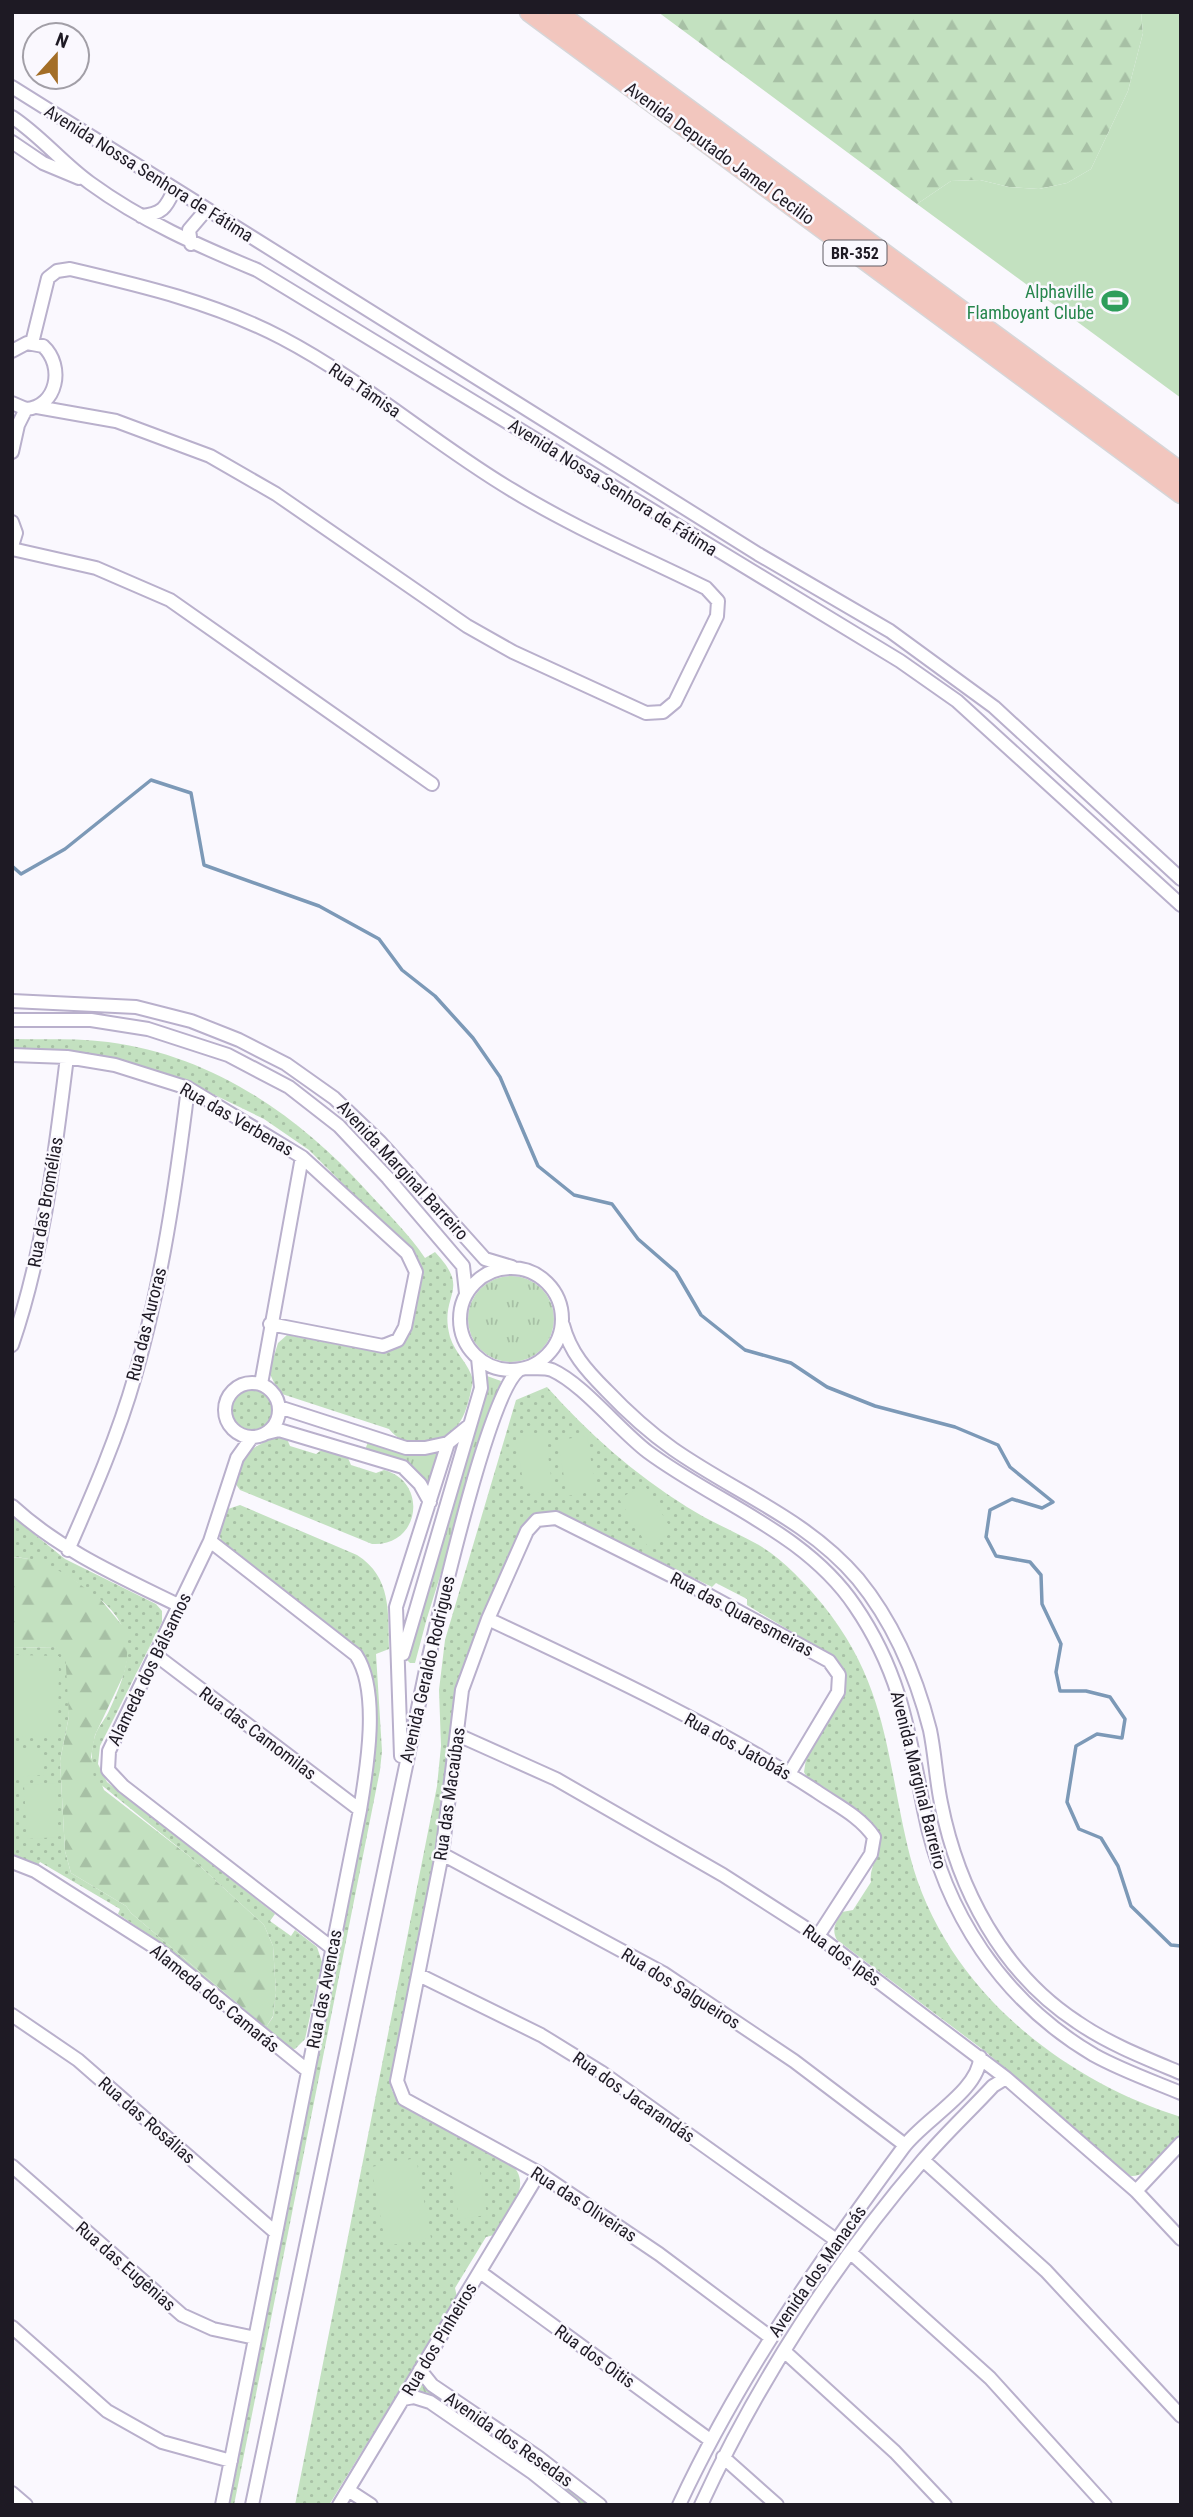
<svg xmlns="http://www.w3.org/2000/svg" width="1193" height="2517" font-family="'Roboto Condensed',sans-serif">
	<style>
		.grass { fill: url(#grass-tufts) }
		.forest { fill: url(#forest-firs) }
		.park { fill: url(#park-dots) }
		.pitch { fill: #c3e1c0 }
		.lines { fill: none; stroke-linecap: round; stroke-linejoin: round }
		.stream { stroke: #7c99b7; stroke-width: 3.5 }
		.minor-casing { stroke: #b9b0cc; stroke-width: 16 }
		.highway-casing { stroke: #d6d6d8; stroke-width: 21 }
		.minor { stroke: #fff; stroke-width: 12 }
		.highway { stroke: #f2c6be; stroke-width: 18 }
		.labels { text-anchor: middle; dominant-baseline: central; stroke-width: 5; stroke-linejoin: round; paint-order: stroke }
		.shield { fill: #faf8fe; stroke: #605d65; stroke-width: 2 }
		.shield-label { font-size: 16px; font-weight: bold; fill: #1e1a24 }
		.street-label { font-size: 18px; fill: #1e1a24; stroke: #faf8fe }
		.leisure-label { font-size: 18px; fill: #27864d; stroke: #faf8fe; text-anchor: end }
	</style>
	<defs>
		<pattern id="grass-tufts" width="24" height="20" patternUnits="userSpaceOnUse" patternTransform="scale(1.75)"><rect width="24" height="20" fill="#c3e1c0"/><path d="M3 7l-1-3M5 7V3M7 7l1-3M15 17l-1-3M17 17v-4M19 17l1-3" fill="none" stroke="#a7c0a5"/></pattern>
		<pattern id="forest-firs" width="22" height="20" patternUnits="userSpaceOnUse" patternTransform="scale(1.75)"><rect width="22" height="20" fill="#c3e1c0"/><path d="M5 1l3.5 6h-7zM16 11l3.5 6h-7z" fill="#a7c0a5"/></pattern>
		<pattern id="park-dots" width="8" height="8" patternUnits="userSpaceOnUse" patternTransform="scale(1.75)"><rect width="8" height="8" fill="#c3e1c0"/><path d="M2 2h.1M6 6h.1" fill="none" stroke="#a7c0a5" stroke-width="1.8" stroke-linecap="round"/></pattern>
	</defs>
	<rect width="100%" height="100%" fill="#faf8fe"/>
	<!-- grass -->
	<path class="grass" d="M468 1319a43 43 0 1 1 86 0a43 43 0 1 1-86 0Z
		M 487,1376 L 501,1381 L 427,1618 L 415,1663 L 410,1663 L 406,1659 Z
		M 368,1442 L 414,1456 L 437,1453 L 427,1487 L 365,1450 Z
		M 419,2380 L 535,2461 L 591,2505 L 581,2505 L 531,2467 L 415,2392 Z"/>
	<!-- forest -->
	<path class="forest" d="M 658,12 L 1141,12 L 1143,33 L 1128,91 L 1091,169 L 1067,183 L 1039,189 L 1009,187 L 980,180 L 951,181 L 917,204 Z
		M 12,1557 L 41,1560 L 61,1571 L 97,1595 L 126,1630 L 129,1652 L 124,1674 L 95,1735 L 91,1757 L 104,1790 L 189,1856 L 264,1925 L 273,1946 L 276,1993 L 273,2016 L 267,2026 L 264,2026 L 131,1913 L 126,1906 L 71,1873 L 65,1851 L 60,1761 L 69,1716 L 57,1647 L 12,1648 Z"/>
	<!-- park -->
	<path class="park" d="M 12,1039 C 44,1040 77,1038 108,1042 C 211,1055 298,1115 366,1190 C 386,1212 409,1234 425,1258 L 435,1252 C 473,1292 438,1293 450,1337 C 455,1353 469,1364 473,1380 C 471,1393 467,1411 460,1422 C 443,1446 407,1452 389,1429 L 279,1393 L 269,1372 L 278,1343 L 287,1335 L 381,1353 C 413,1351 414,1311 420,1286 L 420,1277 L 410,1251 L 309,1150 L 264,1119 L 190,1083 L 135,1065 L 107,1058 L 12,1051 Z
		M 547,1387 C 588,1433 634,1474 687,1507 C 709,1521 733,1531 757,1544 C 782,1558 805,1583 823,1605 C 889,1687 886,1760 910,1856 C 943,1985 1059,2079 1181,2117 L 1181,2138 C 1167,2151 1147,2182 1126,2175 L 986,2052 L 837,1940 C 831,1929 836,1922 842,1912 L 853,1910 L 871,1882 C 868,1865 884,1853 878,1835 C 868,1804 817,1801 804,1772 L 806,1759 L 845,1693 L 846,1674 L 837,1659 L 747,1605 L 747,1599 L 716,1583 L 712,1587 L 563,1514 C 547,1509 535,1513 525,1525 L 468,1652 L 458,1684 L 444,1806 L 390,2081 L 392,2091 L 400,2102 L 513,2166 C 533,2187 506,2215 494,2235 L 486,2237 L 455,2288 L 457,2297 L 329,2505 L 295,2505 L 437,1786 L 441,1746 L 439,1690 L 445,1640 L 516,1400 Z
		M230 1410a22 22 0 1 1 44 0a22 22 0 1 1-44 0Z
		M 274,1437 L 287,1439 L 290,1446 L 316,1454 L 323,1449 L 348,1458 L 351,1465 L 376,1473 L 384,1470 C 429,1482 420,1547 372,1544 L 240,1490 L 235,1483 C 241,1452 248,1451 274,1437 Z
		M 240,1505 L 357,1555 C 392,1577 388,1613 389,1649 L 376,1654 L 382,1751 L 380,1770 L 234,2505 L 227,2505 L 372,1767 L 367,1664 L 222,1544 L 219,1533 L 228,1509 Z
		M 12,1516 L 65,1559 L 156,1604 L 162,1611 L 162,1622 L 100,1746 L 98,1764 L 107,1782 L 275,1914 L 270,1921 L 291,1936 L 295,1930 L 317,1947 L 322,1962 L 305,2039 L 295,2049 L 281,2048 L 149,1935 L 118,1914 L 120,1909 L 40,1862 L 36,1868 L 12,1858 L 12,1648 L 57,1647 L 65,1651 L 69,1716 L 60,1761 L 65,1851 L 71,1873 L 126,1906 L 131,1913 L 264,2026 L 267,2026 L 273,2017 L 276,1993 L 273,1946 L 264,1925 L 189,1856 L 94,1779 C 92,1764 90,1751 95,1736 C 97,1728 104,1721 108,1713 C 134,1659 140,1624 85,1588 C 61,1571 42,1558 12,1557 Z"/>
	<!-- pitch -->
	<path class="pitch" d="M 1141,12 L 1181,12 L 1181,398 L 917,204 L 951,181 L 980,180 L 1009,187 L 1039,189 L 1067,183 L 1091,169 L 1128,91 L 1143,33 Z
		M 545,1434 L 553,1490 L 525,1494 L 516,1438 Z
		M 587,1436 L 596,1491 L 567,1496 L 558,1440 Z
		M 644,1484 L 673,1532 L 648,1547 L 619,1499 Z
		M 13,1655 L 59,1656 L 58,1737 L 12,1736 Z
		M 43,1750 L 44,1775 L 12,1777 L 12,1751 Z
		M 55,1783 L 58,1837 L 27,1839 L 24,1785 Z
		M 416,2158 L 431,2238 L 386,2246 L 371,2167 Z
		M 478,2159 L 487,2215 L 459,2219 L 450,2163 Z"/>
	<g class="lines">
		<!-- stream -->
		<path class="stream" d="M 12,866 L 21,874 L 65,849 L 151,780 L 191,793 L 204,865 L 319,906 L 379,939 L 402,970 L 435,996 L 473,1038 L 500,1077 L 538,1166 L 574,1195 L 612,1204 L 638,1239 L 676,1272 L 701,1315 L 745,1350 L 791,1363 L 827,1387 L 875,1406 L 955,1427 L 998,1445 L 1010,1467 L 1053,1502 L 1042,1508 L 1012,1499 L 990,1510 L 986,1537 L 996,1556 L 1030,1562 L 1041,1575 L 1042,1604 L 1061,1644 L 1056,1672 L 1060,1691 L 1086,1691 L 1110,1697 L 1125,1719 L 1122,1738 L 1097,1734 L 1076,1746 L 1067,1802 L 1079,1829 L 1101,1838 L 1118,1866 L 1131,1906 L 1171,1945 L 1181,1946"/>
		<!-- minor casing -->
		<g class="minor-casing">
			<path id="minor" d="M 12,87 L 758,554 L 890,631 L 994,707 L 1181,879
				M 12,117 C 41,136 62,163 90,183 C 142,221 199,246 257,270 L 900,661 L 957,701 L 1181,905
				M 12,142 L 43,163 L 79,178
				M 141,216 C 162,214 166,208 174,190
				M 191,244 L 189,230 L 206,210
				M 32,343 L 48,278 L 57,271 L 70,269 C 143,286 215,303 282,338 C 364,381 433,443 512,490 C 574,528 641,556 706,588 L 718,601 L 717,616 L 675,702 L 663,712 L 646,713 L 513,652 L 467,626 L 276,494 L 210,456 L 116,421 L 37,407
				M 12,351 L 27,343 L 43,346 C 65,366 57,407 26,409 L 12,403
				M 12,452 L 18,425 L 26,409
				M 12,522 L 16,533 L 12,546
				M 12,549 L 96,568 L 170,600 L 432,784
				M 12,1001 L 136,1007 L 191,1021 L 239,1040 L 286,1064 L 334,1098 L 380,1142 L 485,1259 L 512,1267
				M 12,1020 L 91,1020 L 148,1029 L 228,1055 L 289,1087 L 339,1126 L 388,1178 L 463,1266 L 466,1293
				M 12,1055 L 67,1057 L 115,1065 L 188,1088 L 302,1157 L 407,1253 L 416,1272 L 405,1327 L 398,1340 L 383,1346 L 270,1324
				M460 1319a51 51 0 1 1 102 0a51 51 0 1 1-102 0Z
				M 563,1325 C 570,1352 586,1370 606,1390 C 626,1411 649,1432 673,1449 C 736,1493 807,1519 858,1579 C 894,1623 916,1675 930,1730 C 935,1754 936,1779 941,1803 C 958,1889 1002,1973 1077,2022 C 1109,2044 1145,2058 1181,2073
				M 12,1345 C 44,1252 55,1153 67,1057
				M 526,1368 C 534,1369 544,1367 552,1370 C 583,1384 619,1430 648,1452 C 717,1503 806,1533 855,1606 C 901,1673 909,1733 924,1810 C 944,1912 1002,2001 1094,2055 C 1121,2070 1152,2081 1181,2093
				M225 1410a27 27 0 1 1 54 0a27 27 0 1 1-54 0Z
				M 261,1384 L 302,1157
				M 279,1407 L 406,1448 L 425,1448 L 448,1443
				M 267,1433 L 279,1430 L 403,1467 L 420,1484 L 430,1502
				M 252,1437 L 237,1458 L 210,1541 L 109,1751 L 108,1770 L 123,1786 L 332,1948
				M 12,1506 C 61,1551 121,1577 180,1606
				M 210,1541 L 356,1655 C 380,1691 367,1768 360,1810 L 222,2505
				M 68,1550 C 93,1493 118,1436 135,1376 C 162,1282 176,1185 188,1088
				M 488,1619 C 599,1671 713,1724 816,1791 C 836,1805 860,1816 874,1837 L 871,1854 L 818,1936
				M 403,1654 L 481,1388 L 478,1358
				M 157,1656 L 360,1810
				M 458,1735 L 556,1779 L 723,1875 L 818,1936 L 1006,2078 L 1136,2191 L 1181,2239
				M 401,1756 L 396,1607 L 448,1443 L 470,1425
				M 442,1854 L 663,1973 L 794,2061 L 905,2145
				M 12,1862 L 35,1871 L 159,1950 L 308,2071
				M 419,1975 L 541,2035 L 601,2072 L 836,2240
				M 12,2015 L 78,2060 L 275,2232
				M 923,2160 L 1046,2271 L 1181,2416
				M 12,2166 L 182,2315 L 213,2329 L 255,2338
				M 1136,2191 L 1181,2143
				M 851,2253 L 990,2378 L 1105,2505
				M 480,2272 L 710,2440
				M 12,2327 L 107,2411 L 162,2442 L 231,2461
				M 770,2337 L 659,2254 L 539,2173 L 404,2099 L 397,2081 L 442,1854 L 462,1690 L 488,1619 L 527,1531 L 537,1520 L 556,1518 L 690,1585 L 829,1661 L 839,1675 L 838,1692 L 789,1774
				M 784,2351 L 895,2452 L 945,2505
				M 420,2370 L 432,2385 L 538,2457 L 600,2505
				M 403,2399 L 414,2397 L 430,2402 L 533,2473 L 573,2505
				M 723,2457 L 777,2505
				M 348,2490 L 371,2505
				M 12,2493 L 26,2505
				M 252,2505 L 427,1665 C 439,1615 488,1394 519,1370
				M 339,2505 L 539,2173
				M 679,2505 C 739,2376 819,2262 903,2148 C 922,2121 980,2090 980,2057
				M 701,2505 C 757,2383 836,2261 923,2160 C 945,2134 970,2111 993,2086 L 1006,2078"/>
		</g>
		<!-- highway casing -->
		<g class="highway-casing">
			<path id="highway" d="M 529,12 L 1181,494
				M 557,12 L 1181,472"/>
		</g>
		<!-- minor -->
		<use href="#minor" class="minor"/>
		<!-- highway -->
		<use href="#highway" class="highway"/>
	</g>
	<!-- icons -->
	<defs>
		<g id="stadium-bare" transform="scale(2.1)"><path d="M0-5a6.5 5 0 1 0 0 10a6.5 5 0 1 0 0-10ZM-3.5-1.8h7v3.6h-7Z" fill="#2e9e5b" stroke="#faf8fe" stroke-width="2.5" paint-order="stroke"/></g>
	</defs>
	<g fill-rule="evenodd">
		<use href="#stadium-bare" x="1115" y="301"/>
	</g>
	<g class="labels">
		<!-- shield labels -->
		<rect class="shield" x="823.5" y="240.5" width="63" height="25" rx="5"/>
		<g class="shield-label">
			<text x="855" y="253">BR-352</text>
		</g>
		<!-- street labels -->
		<g class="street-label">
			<text transform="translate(720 153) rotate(36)">Avenida Deputado Jamel Cecilio</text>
			<text transform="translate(149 173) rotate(32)">Avenida Nossa Senhora de Fátima</text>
			<text transform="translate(365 390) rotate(34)">Rua Tâmisa</text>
			<text transform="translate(613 487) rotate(32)">Avenida Nossa Senhora de Fátima</text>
			<text transform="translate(237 1119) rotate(30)">Rua das Verbenas</text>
			<text transform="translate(403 1170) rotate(47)">Avenida Marginal Barreiro</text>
			<text transform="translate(45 1202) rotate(-80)">Rua das Bromélias</text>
			<text transform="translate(146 1324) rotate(-76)">Rua das Auroras</text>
			<text transform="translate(742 1614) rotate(28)">Rua das Quaresmeiras</text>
			<text transform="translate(149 1669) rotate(-64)">Alameda dos Bálsamos</text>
			<text transform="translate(427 1669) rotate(-77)">Avenida Geraldo Rodrigues</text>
			<text transform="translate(258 1733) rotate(37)">Rua das Camomilas</text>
			<text transform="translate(738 1746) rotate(29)">Rua dos Jatobás</text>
			<text transform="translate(919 1780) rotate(76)">Avenida Marginal Barreiro</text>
			<text transform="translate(449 1794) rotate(-82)">Rua das Macaúbas</text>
			<text transform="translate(842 1955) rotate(36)">Rua dos Ipês</text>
			<text transform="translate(681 1988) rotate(32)">Rua dos Salgueiros</text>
			<text transform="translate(324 1989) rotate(-79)">Rua das Avencas</text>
			<text transform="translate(215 1998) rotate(39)">Alameda dos Camarás</text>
			<text transform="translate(634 2097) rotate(35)">Rua dos Jacarandás</text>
			<text transform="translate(147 2120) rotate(41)">Rua das Rosálias</text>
			<text transform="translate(584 2204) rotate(33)">Rua das Oliveiras</text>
			<text transform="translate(126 2266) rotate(41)">Rua das Eugênias</text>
			<text transform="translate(817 2271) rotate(-55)">Avenida dos Manacás</text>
			<text transform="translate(439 2339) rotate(-59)">Rua dos Pinheiros</text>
			<text transform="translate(595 2356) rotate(36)">Rua dos Oitis</text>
			<text transform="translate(509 2439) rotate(35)">Avenida dos Resedas</text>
		</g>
		<!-- leisure labels -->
		<g class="leisure-label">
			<text x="1094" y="291">Alphaville<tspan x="1094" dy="21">Flamboyant Clube</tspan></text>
		</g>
	</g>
	<!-- border -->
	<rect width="1193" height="2517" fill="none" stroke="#1e1a24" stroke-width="28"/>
	<!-- north arrow -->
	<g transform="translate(56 56) rotate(21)"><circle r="33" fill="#faf8fe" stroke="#a29fa7" stroke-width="2"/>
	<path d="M0-5L12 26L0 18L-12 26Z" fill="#a36e27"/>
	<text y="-10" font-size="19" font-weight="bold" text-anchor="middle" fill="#1e1a24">N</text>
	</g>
</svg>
